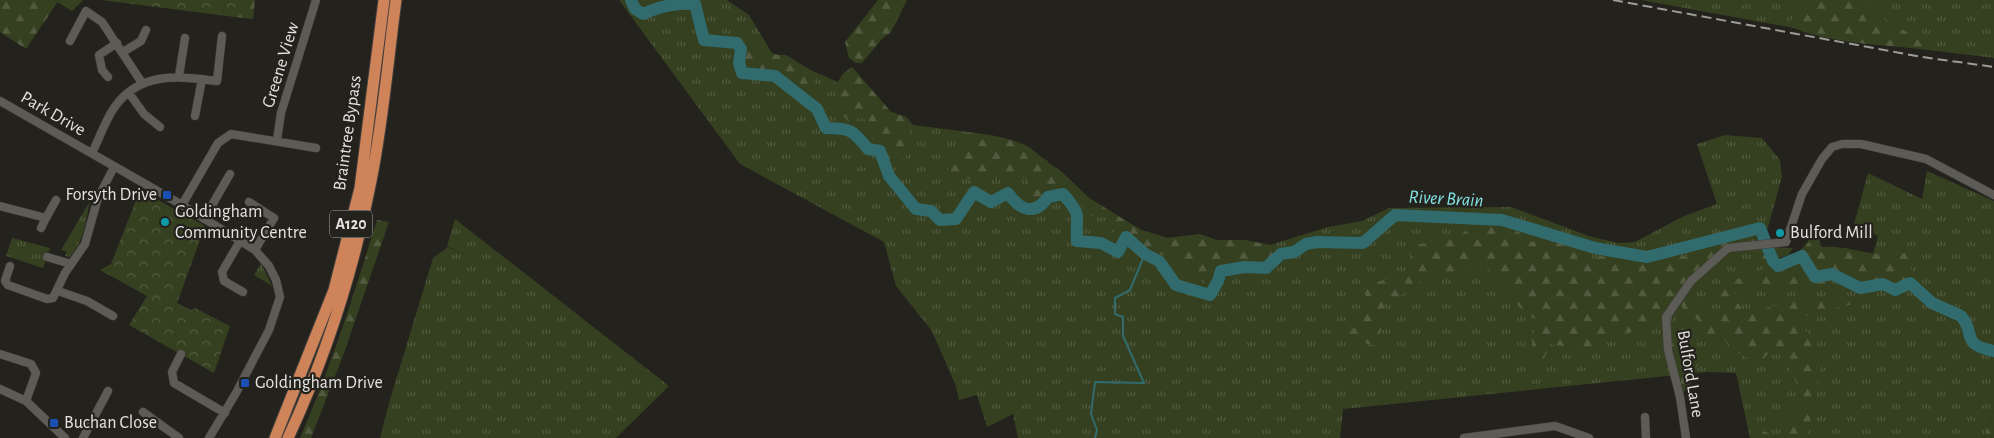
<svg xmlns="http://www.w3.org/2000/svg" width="1994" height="438" font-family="'Alegreya Sans',sans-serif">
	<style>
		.grass { fill: url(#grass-tufts) }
		.forest { fill: url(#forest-firs) }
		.park { fill: url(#park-crowns) }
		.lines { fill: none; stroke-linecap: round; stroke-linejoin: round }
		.stream { stroke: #316b6d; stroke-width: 2 }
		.river { stroke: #316b6d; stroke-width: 12 }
		.minor-casing { stroke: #413f3c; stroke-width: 9 }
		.highway-casing { stroke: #413f3c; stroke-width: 13 }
		.minor { stroke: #5d5b56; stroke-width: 8 }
		.highway { stroke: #ce8359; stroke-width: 11 }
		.rail { stroke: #9d9b97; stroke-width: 2; stroke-dasharray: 10 5; stroke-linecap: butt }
		.transit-dot { fill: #1a4fb4; stroke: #24221d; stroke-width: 2 }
		.culture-dot { fill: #0f9aa8; stroke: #24221d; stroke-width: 2 }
		.labels { text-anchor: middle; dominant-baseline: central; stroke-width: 4.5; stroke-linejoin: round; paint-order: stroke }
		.shield { fill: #24221d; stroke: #aaa8a5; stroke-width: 1 }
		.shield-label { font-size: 16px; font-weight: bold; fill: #e4e2df }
		.street-label { font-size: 18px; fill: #e4e2df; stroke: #24221d }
		.poi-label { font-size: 18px; fill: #e4e2df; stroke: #24221d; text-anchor: start }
		.water-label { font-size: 19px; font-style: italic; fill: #82e2e5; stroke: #24221d }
	</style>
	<defs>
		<pattern id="grass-tufts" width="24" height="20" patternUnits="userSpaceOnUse" patternTransform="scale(1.25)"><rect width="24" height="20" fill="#354020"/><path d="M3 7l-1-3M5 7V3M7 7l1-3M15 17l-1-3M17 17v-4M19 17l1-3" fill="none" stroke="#525b40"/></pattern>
		<pattern id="forest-firs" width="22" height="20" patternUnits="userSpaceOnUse" patternTransform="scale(1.25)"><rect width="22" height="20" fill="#354020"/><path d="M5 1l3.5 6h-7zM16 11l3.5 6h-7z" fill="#525b40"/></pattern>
		<pattern id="park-crowns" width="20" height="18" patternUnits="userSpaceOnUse" patternTransform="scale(1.25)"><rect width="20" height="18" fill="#354020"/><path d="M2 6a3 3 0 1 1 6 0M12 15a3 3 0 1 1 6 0" fill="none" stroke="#525b40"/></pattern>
	</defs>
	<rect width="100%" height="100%" fill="#24221d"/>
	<!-- grass -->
	<path class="grass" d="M 619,0 L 727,0 L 749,15 L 772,53 L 838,82 L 843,74 L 852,67 L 891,112 L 906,117 L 913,125 L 976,133 L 1029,148 L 1064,174 L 1089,198 L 1141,230 L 1168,238 L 1200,234 L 1216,240 L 1245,240 L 1270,245 L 1328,227 L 1362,221 L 1389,208 L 1511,207 L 1589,236 L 1618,243 L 1635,242 L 1684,216 L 1717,204 L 1697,144 L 1725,135 L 1762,138 L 1780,160 L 1782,177 L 1766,234 L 1776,259 L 1793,259 L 1809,240 L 1818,236 L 1821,247 L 1845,248 L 1873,254 L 1878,236 L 1854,224 L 1868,173 L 1922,199 L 1927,171 L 1994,201 L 1994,410 L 1984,438 L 1750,438 L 1736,373 L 1707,372 L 1343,409 L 1340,438 L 1018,438 L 1013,414 L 987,427 L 977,395 L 959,400 L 956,386 L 932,331 L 896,286 L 884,242 L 740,164 Z
		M 1641,0 L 1994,0 L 1994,58 L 1887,45 Z
		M 90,201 C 86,219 84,244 69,257 L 65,256 L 67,252 L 61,250 Z
		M 455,219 L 669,386 L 616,438 L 380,438 L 389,403 L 433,258 L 448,247 L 482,263 L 447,246 Z
		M 12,238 L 50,248 L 43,268 L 6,256 Z
		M 261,263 L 272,286 L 254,275 Z"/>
	<!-- forest -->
	<path class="forest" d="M 0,0 L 59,0 L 26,49 L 0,32 Z
		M 235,0 L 255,0 L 253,19 L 235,17 Z
		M 878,0 L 907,0 L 891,32 L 882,39 L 862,63 L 856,63 L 849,58 L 845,42 Z
		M 1802,0 L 1863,0 L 1886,20 L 1924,42 L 1925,49 C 1891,46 1813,42 1787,24 L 1796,15 Z
		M 742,40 L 762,54 L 786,55 L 809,69 L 814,83 L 807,94 L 796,93 C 797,83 784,71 773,71 C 762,71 753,74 742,70 Z
		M 852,67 L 891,112 L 906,117 L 913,125 L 906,158 L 896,158 L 888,167 L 880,162 L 885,154 L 886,147 L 880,141 L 872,140 L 866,131 L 867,120 L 858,118 L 849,122 L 840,112 L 841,91 L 832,84 L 838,82 L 843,74 Z
		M 966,133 C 985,133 1012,138 1029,147 C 1036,152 1040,158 1048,161 L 1048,168 L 1057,168 L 1089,198 L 1141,230 L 1168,238 L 1200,234 L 1216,240 L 1245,240 L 1270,245 L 1275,256 L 1268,264 L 1225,267 L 1219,287 L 1215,292 L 1205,287 L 1203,278 C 1181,273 1171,252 1148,252 L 1132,236 L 1114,253 L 1106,249 L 1103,239 L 1116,230 L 1115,219 L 1088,215 C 1079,200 1071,190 1054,184 L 1045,192 L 1042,201 L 1030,206 L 1019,192 L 1029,181 L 1024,177 L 1018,185 C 1011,182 1005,179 998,178 C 980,175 969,183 949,175 L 948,168 L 960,151 L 961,141 Z
		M 1486,212 L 1494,228 C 1512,227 1519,231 1532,242 C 1550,239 1571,240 1581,257 L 1592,261 L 1601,256 L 1658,266 L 1662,254 L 1676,248 L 1685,257 L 1725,236 L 1739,233 L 1761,238 L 1765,247 L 1793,248 L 1788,255 L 1763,263 L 1759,254 L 1752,250 L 1741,249 L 1717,254 L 1679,288 L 1664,313 L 1657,321 L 1640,329 L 1609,339 L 1595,349 L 1580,350 L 1551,344 L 1542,362 L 1532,364 L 1532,338 L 1537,320 C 1507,306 1511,278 1477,263 C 1461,274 1444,278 1424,277 L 1414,288 L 1385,304 L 1378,346 L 1342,337 L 1339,330 L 1353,329 L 1371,303 L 1364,293 L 1365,284 L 1395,278 L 1412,269 L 1412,262 L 1409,252 L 1416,245 L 1460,236 Z
		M 377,220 L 389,222 L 344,353 L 311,438 L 300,438 C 331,367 354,294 377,220 Z
		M 1818,236 L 1821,247 C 1851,245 1879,261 1909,252 L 1913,278 L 1905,289 L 1891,292 L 1887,284 L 1876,281 L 1863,283 L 1839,277 L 1818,288 L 1780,283 L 1771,288 L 1734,290 L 1737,302 L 1747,315 L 1788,301 L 1858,296 L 1857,303 L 1797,318 L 1793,322 C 1808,332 1819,338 1816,358 L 1822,363 L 1807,438 L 1755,438 L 1751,436 L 1751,429 L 1757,429 L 1783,438 L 1784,414 L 1798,417 L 1797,384 L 1780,350 L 1775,347 L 1761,361 C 1747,361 1727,348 1722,335 C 1709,335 1700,336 1690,346 L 1698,352 L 1704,364 L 1692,368 C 1692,381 1693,388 1680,393 L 1671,360 L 1669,331 L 1673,326 L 1698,332 L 1703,324 L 1695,318 L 1685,313 L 1681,302 L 1686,295 L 1693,296 L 1708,312 L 1720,314 L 1721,293 L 1727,283 L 1763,269 L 1773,263 L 1797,265 C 1802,252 1805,242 1818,236 Z
		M 1994,410 L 1994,438 L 1984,438 Z"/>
	<!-- park -->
	<path class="park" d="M 59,0 L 83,0 L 72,11 L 57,2 Z
		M 101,0 L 235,0 L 235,17 Z
		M 140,190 L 205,226 L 177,303 L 191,310 L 195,308 L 230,326 L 214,373 L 129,325 L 147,296 L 100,270 L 111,264 Z"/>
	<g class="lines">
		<!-- stream -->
		<path class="stream" d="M 1095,438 L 1097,430 L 1091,414 L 1095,382 L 1144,383 L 1123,336 L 1123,317 L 1115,314 L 1115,298 L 1130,290 L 1144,256"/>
		<!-- river -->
		<path class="river" d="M 631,0 L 635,9 L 643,14 C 661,6 675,3 695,4 L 704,40 L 737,43 L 741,49 L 739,63 L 742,73 L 775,76 L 817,109 L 826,128 C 850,128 853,130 868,149 L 880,151 L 889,176 L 916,209 L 931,211 L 940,220 L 956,219 L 974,192 L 991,202 L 1008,193 C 1020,211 1035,216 1048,197 L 1063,194 C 1084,218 1075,214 1077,241 L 1101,243 L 1118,252 L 1126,237 L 1145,254 L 1159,261 L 1176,285 L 1210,295 L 1218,281 L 1221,271 L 1245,267 L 1266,268 L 1281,254 L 1294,252 L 1306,244 L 1317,242 L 1363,243 L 1395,215 L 1502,220 L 1595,248 L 1647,257 L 1760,228 L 1773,261 L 1778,266 L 1802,256 L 1815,277 L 1832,274 L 1860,288 L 1883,284 L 1895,290 L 1910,283 L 1932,303 L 1961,316 C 1977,334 1959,344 1994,351"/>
		<!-- minor casing -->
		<g class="minor-casing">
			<path id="minor" d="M 70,41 L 86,11 L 102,22 L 142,83
				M 123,52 L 141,41 L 146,30
				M 179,76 L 185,38
				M 108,77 L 102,70 L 99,55 L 117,43
				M 129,93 L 144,114 L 160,127
				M 0,101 L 182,205 L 255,250 L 269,266 L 276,280 L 280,297 L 269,330 L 236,393 L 209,438
				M 195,116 L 202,79
				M 277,140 L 281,113 L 316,0
				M 92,153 C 99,139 105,121 114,108 C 139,71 179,76 217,81 L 222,36
				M 249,202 L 274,218 L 255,250
				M 182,205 L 218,143 L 231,134 L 316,148
				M 0,206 L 46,218 L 56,200
				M 204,219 L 230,174
				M 41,228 L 46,218
				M 240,241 L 222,272 L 224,281 L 243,292
				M 47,257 L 71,264
				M 10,266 L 5,281 L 8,285 L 47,299 L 53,298 L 65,273 L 85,244 L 98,198 L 114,167
				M 58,291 L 87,301 L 113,316
				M 0,354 L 31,364 L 36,373 L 26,401
				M 181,354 L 172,372 L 174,383 L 225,413
				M 0,389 L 26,401 L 65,438
				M 143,412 L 179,438
				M 1645,417 L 1646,438
				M 83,438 L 108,391
				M 1464,438 L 1555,426 L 1589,438
				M 1686,438 L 1680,397 L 1668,350 L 1666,317 L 1691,281 L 1728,248 L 1786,242 L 1802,194 L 1822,159 L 1832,147 L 1842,144 L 1861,144 L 1926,159 L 1994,195"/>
		</g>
		<!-- highway casing -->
		<g class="highway-casing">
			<path id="highway" d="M 275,438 L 334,290 L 360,188 L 384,0
				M 288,438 C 326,356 354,269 371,181 C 383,122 388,60 396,0"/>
		</g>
		<!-- minor -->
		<use href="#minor" class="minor"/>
		<!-- highway -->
		<use href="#highway" class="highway"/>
		<!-- rail -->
		<path class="rail" d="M 1613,0 L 1922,57 L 1994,67"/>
	</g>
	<!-- markers -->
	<g class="transit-dot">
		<rect x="162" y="190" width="10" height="10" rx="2.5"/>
		<rect x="240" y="378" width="10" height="10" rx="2.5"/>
		<rect x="49" y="418" width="10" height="10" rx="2.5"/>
	</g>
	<g class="culture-dot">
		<circle cx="165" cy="222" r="5"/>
		<circle cx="1780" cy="233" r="5"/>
	</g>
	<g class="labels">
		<!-- shield labels -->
		<rect class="shield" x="330" y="210.5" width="42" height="27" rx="4"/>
		<g class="shield-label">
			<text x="351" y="224">A120</text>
		</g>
		<!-- street labels -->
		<g class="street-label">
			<text transform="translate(281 65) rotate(-73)">Greene View</text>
			<text transform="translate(53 114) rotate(30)">Park Drive</text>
			<text transform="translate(348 133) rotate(-82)">Braintree Bypass</text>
			<text transform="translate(1690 374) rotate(80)">Bulford Lane</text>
		</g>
		<!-- poi labels -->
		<g class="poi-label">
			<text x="157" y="195" text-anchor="end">Forsyth Drive</text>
			<text x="175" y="212">Goldingham<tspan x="175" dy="21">Community Centre</tspan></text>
			<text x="1790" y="233">Bulford Mill</text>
			<text x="255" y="383">Goldingham Drive</text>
			<text x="64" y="423">Buchan Close</text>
		</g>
		<!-- water labels -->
		<g class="water-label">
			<text transform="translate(1446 199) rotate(3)">River Brain</text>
		</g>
	</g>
</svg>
